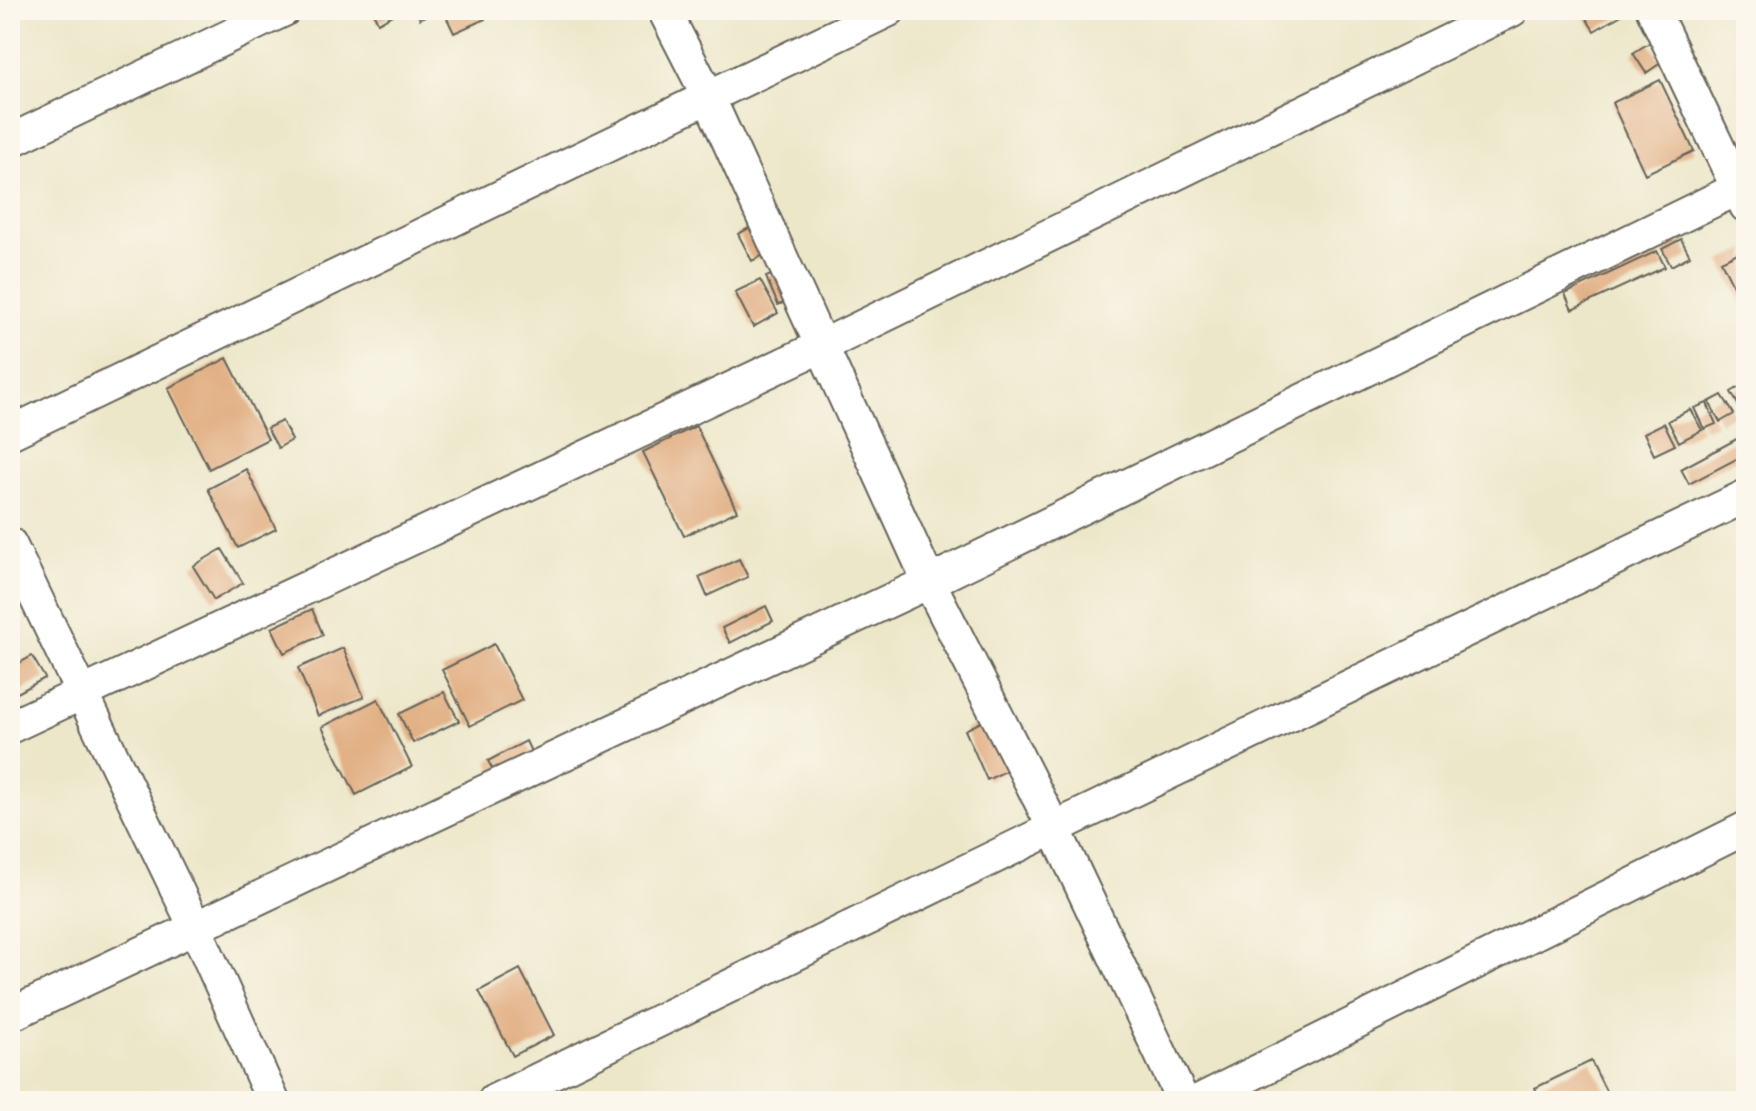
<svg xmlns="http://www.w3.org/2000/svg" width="1756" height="1111" font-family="Itim,sans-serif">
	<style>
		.building { fill: #e2b085 }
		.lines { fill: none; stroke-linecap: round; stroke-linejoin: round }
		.minor-casing { stroke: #656359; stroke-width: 36 }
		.minor { stroke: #fff; stroke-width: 32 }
	</style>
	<rect width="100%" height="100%" fill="#fbf7ec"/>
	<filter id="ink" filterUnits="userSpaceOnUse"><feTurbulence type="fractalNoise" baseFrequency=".0125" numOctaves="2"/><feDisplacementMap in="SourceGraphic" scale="16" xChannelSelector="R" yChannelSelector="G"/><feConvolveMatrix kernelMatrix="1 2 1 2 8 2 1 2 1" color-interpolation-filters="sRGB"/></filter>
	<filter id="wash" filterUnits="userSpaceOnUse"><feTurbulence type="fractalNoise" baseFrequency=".006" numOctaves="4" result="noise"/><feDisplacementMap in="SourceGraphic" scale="32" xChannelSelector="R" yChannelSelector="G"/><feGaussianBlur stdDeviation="1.8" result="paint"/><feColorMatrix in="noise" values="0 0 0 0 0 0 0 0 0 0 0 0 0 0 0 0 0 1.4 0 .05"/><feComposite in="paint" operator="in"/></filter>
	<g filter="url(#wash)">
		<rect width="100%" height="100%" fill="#ede7ca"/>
		<g id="blocks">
			<!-- building -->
			<path class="building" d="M 372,10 L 401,10 L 378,23 Z
				M 415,10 L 436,10 L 420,19 Z
				M 443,10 L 481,10 L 485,19 L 454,33 Z
				M 1588,10 L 1620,10 L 1623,14 L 1594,31 L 1583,13 Z
				M 1649,43 L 1662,62 L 1646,73 L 1633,53 Z
				M 1660,80 L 1694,151 L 1645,174 L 1612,103 Z
				M 760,222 L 775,249 L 752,261 L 738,234 Z
				M 1681,239 L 1690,256 L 1671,266 L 1662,249 Z
				M 1746,249 L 1746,312 L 1721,261 Z
				M 1657,251 L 1665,267 L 1572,310 L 1565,294 Z
				M 784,270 L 796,298 L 778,305 L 766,277 Z
				M 760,280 L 778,313 L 753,327 L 735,292 Z
				M 227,358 L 268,439 L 209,469 L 168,388 Z
				M 1746,383 L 1746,418 L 1731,392 Z
				M 1722,395 L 1734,414 L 1720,422 L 1709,402 Z
				M 1707,403 L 1716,424 L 1704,429 L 1694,408 Z
				M 1690,409 L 1702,430 L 1679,442 L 1668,421 Z
				M 282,421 L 292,440 L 278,448 L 267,428 Z
				M 1664,423 L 1675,445 L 1654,455 L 1644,433 Z
				M 696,426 L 737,511 L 684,536 L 643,452 Z
				M 1746,434 L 1746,454 L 1689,484 L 1681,469 Z
				M 246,469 L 276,529 L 238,548 L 208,489 Z
				M 222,549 L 243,583 L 214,600 L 193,566 Z
				M 739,559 L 748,577 L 707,596 L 699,577 Z
				M 766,606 L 773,621 L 730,643 L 722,628 Z
				M 312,609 L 323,635 L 284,653 L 272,628 Z
				M 494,644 L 522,700 L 470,726 L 442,670 Z
				M 343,648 L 364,697 L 318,716 L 298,668 Z
				M 32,656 L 45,678 L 10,697 L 10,668 Z
				M 444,692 L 459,721 L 413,743 L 399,714 Z
				M 378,699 L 412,767 L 356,795 L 322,727 Z
				M 989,718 L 1012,768 L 987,780 L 965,730 Z
				M 526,741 L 533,756 L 495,774 L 488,761 Z
				M 520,969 L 554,1035 L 513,1056 L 479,991 Z
				M 1591,1061 L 1611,1101 L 1542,1101 L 1535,1088 Z"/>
		</g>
	</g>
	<g filter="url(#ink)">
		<use href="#blocks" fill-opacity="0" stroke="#656359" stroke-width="2"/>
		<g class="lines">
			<!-- minor casing -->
			<g class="minor-casing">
				<path id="minor" d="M 664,10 L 708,96 L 929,582 L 1054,828 L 1183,1101
					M 1653,10 L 1746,206
					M 10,141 L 284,10
					M 10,433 L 889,10
					M 10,544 L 196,929 L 273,1101
					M 10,727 L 822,346 L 1512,10
					M 10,1015 L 929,582 L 1737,189
					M 494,1101 L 1054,828 L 1746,496
					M 1198,1101 L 1746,828"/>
			</g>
			<!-- minor -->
			<use href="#minor" class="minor"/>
		</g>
	</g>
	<!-- margin -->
	<rect width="1756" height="1111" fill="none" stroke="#fbf7ec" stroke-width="40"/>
</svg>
